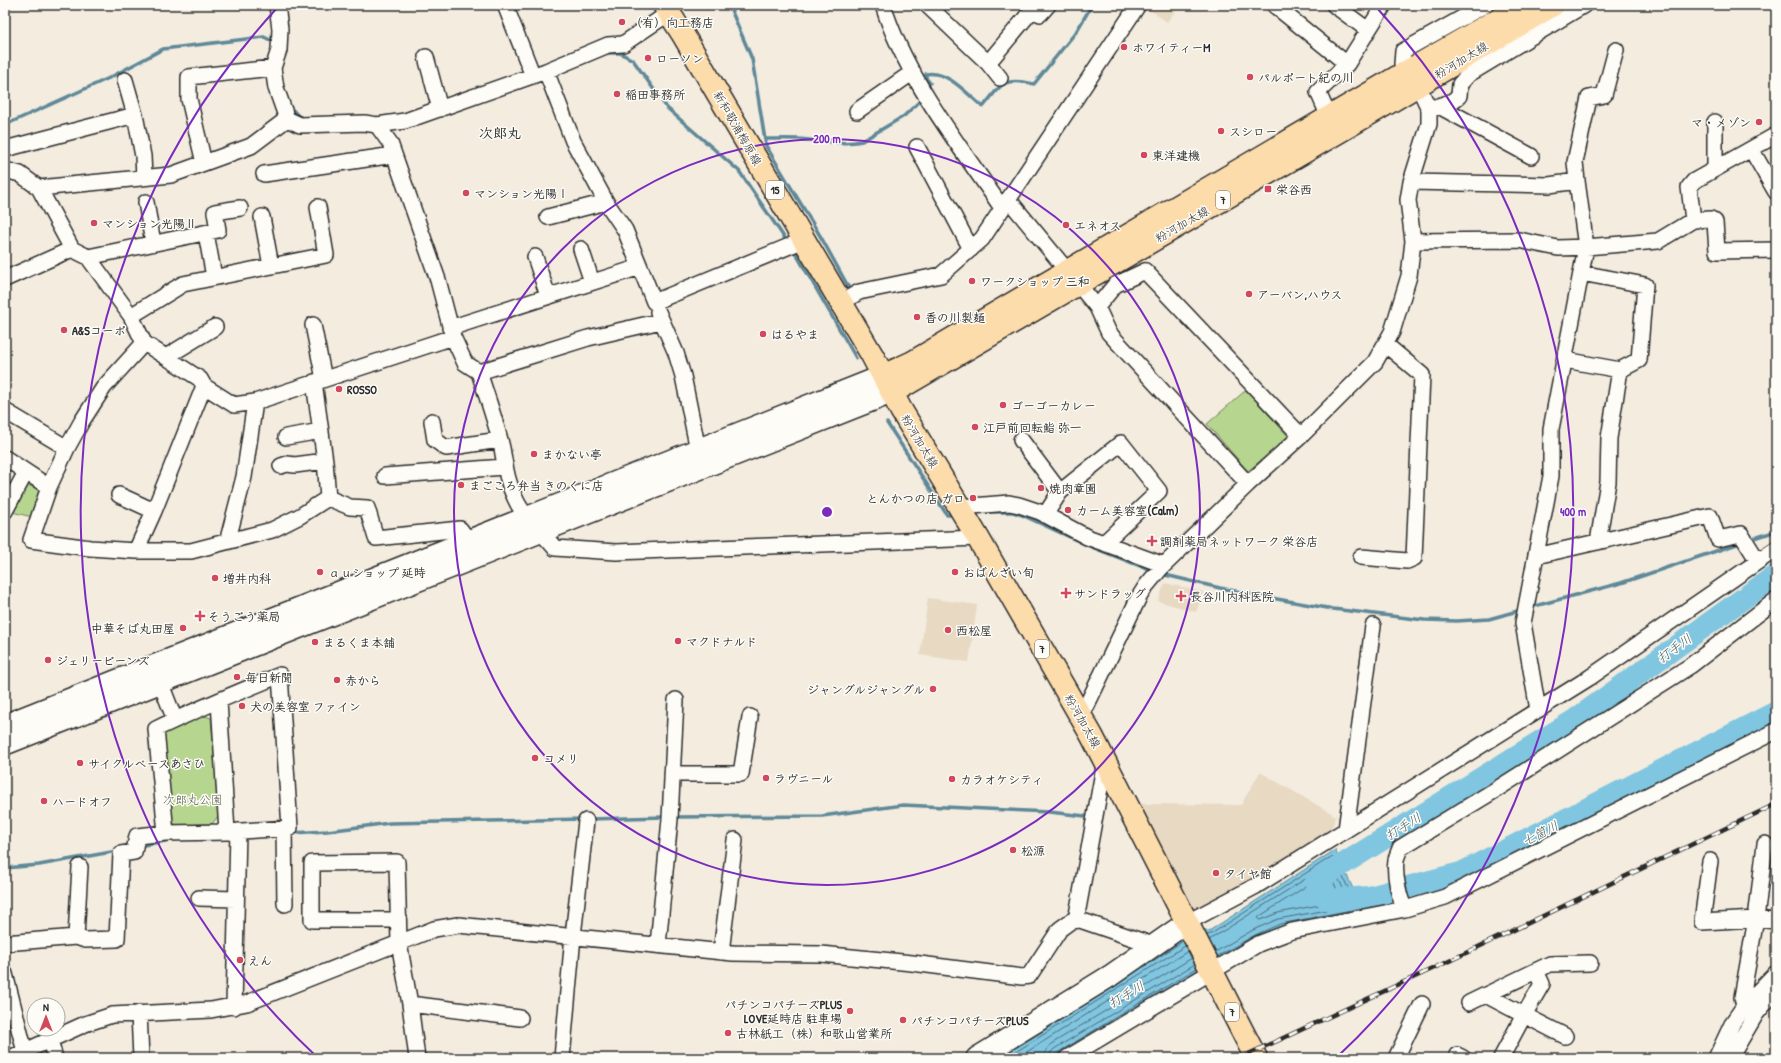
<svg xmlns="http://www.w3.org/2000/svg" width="1781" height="1063" font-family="'Patrick Hand','Klee One',sans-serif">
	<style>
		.built { fill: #e7d9c2 }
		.green { fill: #b6d68f; stroke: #70805d }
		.water { fill: #80c6e1; stroke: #5e8898 }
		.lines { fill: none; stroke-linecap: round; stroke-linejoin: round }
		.shore { stroke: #4d6974; stroke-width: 1 }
		.stream { stroke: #5e8898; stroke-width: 3.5 }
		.river { stroke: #80c6e1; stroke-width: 22 }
		.street-casing { stroke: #2b2b2b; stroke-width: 18 }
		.secondary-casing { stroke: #2b2b2b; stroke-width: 24 }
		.primary-casing { stroke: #2b2b2b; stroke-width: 25 }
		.street { stroke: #fdfcf7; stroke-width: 15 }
		.secondary { stroke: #fdfcf7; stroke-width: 21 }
		.primary { stroke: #fddcac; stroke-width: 22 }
		.rail-casing { stroke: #2b2b2b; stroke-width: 4.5 }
		.rail { stroke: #fdfcf7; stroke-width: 3; stroke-dasharray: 9; stroke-linecap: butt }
		.ring { fill: none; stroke: #7b2cbf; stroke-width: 2 }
		.poi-dot { fill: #d1495b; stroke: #fdfcf7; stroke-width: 1.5 }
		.labels { text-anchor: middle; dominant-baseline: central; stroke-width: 3; stroke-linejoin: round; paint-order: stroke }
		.shield { fill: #fdfcf7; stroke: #6a6a68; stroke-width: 1 }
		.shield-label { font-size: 11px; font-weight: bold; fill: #2b2b2b }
		.poi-label { font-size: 12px; font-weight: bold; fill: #2b2b2b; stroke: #fdfcf7; text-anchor: start }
		.street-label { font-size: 12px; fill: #2b2b2b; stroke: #fdfcf7 }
		.park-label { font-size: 12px; fill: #555e49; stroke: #fdfcf7 }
		.water-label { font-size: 13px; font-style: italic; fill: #445a62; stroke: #fdfcf7 }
		.quarter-label { font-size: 14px; font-weight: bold; fill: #2b2b2b; stroke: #fdfcf7 }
		.centre { fill: #7b2cbf; stroke: #fdfcf7; stroke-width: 2 }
		.ring-label { font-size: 12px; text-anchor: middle; font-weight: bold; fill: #7b2cbf; stroke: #fdfcf7; stroke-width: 3; stroke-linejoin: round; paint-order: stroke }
	</style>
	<rect width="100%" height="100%" fill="#f3ecdf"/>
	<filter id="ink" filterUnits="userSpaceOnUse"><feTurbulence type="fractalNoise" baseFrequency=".025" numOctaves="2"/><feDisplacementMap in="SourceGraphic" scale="8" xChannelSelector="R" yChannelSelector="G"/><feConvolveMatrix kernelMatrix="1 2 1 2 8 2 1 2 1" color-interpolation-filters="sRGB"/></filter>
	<g filter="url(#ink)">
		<!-- built -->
		<path class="built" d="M 1143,5 L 1178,5 L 1179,6 L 1167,22 Z
			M 1165,583 L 1203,592 L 1196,612 L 1158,601 Z
			M 928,598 L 977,605 L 969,662 L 920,655 Z
			M 5,617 L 11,619 L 5,642 Z
			M 1260,772 L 1336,816 L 1331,830 L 1193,916 L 1136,804 L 1241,805 Z"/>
		<!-- green -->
		<path class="green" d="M 1246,390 L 1289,437 L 1248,471 L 1207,424 Z
			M 26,484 L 41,491 L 32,517 L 12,512 Z
			M 202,715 L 211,718 L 219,815 L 212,824 L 176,825 L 169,819 L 163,735 L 167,729 Z"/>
		<!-- water -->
		<path class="water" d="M 1335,850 L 1364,912 L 1281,928 L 1173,987 L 1056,1058 L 989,1058 L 1197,927 L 1209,931 Z"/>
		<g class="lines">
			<!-- shore -->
			<path class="shore" d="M 1327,873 L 1330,874 L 1341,899 L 1340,901 L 1278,913 L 1260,920 L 1258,919 L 1259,917 Z
				M 1207,935 L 1211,934 L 1331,857 L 1334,858 L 1357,907 L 1356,909 L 1280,924 L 1255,935 L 1218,956
				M 1209,940 L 1329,864 L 1332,865 L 1350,903 L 1349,906 L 1278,919 L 1253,930 L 1215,952
				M 1144,967 L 1183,941
				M 1006,1058 L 1185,946
				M 1017,1058 L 1188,951
				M 1044,1058 L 1046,1050 L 1051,1044 L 1192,958
				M 1050,1058 L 1051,1052 L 1054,1049 L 1195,964
				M 1055,1058 L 1057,1053 L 1197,968"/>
			<!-- stream -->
			<path class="stream" d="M 729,5 L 752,59 L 766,146 L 822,239 L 849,288
				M 607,53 L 620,53 L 633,60 L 667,108 L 739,171 L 788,243
				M 928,86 L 930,83 L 926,78 L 926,74 C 948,70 967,94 983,107 C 1002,84 1002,77 1034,84 L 1076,32 L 1092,5
				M 290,107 L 299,117
				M 5,125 L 109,78 L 163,49 L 264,37 L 272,41
				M 765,139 C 779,139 794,138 809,140 C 827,141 844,145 862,141 L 904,116 L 921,100
				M 795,252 L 856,358
				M 887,423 L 947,515 L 950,515
				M 987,512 L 1013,512 L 1022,515 L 1087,545 L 1153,571
				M 1749,540 L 1776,531
				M 1161,574 L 1220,588 L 1277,599 L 1333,609 L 1424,620 L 1457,621 L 1489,619 L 1521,610
				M 1531,607 L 1621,583 L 1743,542
				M 674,817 L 822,816 L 903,805 L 1049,812 L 1085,816
				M 590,819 L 665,817
				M 292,833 L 327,831 L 390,823 L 584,819
				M 139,846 L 170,840
				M 5,868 L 39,865 L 117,851"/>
			<!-- river -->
			<path class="river" d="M 1316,881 L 1576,719 L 1776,575
				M 1328,900 L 1370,897 L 1461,873 L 1776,712"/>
			<!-- street casing -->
			<g class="street-casing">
				<path id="street" d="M 277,5 L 280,29 L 279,50 L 273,68 L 276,88 L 287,119 L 300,125 L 364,123 L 377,125 L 405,121 L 546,71 L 608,45 L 623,44 L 669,13
					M 507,5 L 507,10 L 533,76
					M 883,5 C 905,77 960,146 1002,208
					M 927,5 L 988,63
					M 1274,5 L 1347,64 L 1384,5
					M 1334,5 L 1368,30
					M 426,57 L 440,109
					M 546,71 L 573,141 L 606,202 L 625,230 L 640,267
					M 1000,78 L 988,63 L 1033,9 L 1040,14 L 1048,5
					M 125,80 L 135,115
					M 1439,106 L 1531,156
					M 1429,109 L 1451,102 L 1459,96 L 1460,84 L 1469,74 L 1584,5
					M 857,111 L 913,72
					M 1329,117 L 1318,92 L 1347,64
					M 377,125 L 390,143 L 438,280 L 453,337 L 465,363 L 479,372 C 487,397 496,422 502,448 C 505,465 507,482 515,498 C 523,517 542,532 555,548 L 616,552 L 978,538
					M 917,147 L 971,249
					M 5,149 L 135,115 L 143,156 L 144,177
					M 1751,149 L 1776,192
					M 204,163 L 189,99 L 189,77 L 273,68
					M 1715,169 L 1715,122
					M 5,170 L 20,174 L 39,188 L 72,249 L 88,257 L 131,316 L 144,343 L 200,379 L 204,386 L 234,405 L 255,402 L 453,337
					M 264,174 L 394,155
					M 1577,181 L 1586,247 L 1581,273 L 1645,285 L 1639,360 L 1620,370
					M 1411,182 L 1549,185 L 1577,181 L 1575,162 L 1589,98 L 1604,95 L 1616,50
					M 39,188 L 171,175 L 251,146 L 287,119
					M 1008,199 L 1097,307 L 1109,333 L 1248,484
					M 146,202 L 153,243
					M 262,217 L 271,266
					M 548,217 L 606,202
					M 1693,220 L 1711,219 L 1715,222 L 1717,251 L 1776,250
					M 206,233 L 214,277
					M 1413,241 L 1519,240 L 1558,248 L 1586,247 L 1658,241 L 1693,220 L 1689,187 L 1694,181 L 1776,135
					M 581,249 L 592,282
					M 88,257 L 218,230 L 215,212 L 240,208
					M 535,257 L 548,296
					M 5,279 L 72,249
					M 840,303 L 859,292 L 941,275 L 982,239 L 1138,5
					M 1097,307 L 1115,285 L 1145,271 L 1301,436
					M 658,312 L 676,353 L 683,376 L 700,460
					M 131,316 L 183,284 L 326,255 L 318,207
					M 313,325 L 324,379
					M 450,328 L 640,267 L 654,302 L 804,240
					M 166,357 L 215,327
					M 1565,360 L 1620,370 L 1609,438 L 1608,482 L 1598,542
					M 479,372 L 588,338 L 661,321
					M 314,382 L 325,461 L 328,498
					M 5,411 L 67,448 L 82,421 L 104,387 L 144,343
					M 432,421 L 435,440 L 446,448 L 499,440
					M 286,437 L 321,431
					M 1021,440 L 1060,492
					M 67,448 L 49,487 L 31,540 L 90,548 L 136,551
					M 5,458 L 49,487
					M 281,466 L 287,464 L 295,465 L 325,461
					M 385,476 L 504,467
					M 119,495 L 154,511 L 204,386
					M 960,507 L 1009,503 L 1019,505 L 1040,512 L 1087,537 L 1164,565
					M 5,511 L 26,472
					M 154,511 L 136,551 L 191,551 L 272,530 L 300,516 L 328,498 L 350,507 L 367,508 L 376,538 L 460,529 L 469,541
					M 1045,515 L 1060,492 L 1121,443 L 1159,491 L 1104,543
					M 229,535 L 244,477 L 255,402
					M 1536,556 L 1710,516 L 1718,539 L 1741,534 L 1758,561
					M 1361,557 L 1407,561 L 1414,558 L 1422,375 L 1385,344
					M 157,674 L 175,720
					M 219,701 L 227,832 L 166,833 L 156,729 C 197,709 239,692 280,675 L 290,828 L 227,832
					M 1538,710 L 1523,623 L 1551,476 L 1551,429 L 1581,273
					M 1081,717 L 1139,597 L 1146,586 L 1161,568 L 1248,484 L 1301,436 L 1375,362 L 1392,332 L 1409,276 L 1413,241 L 1408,200 L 1411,182 L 1429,124 L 1429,109 L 1422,94 L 1402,64 L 1403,51 L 1485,5
					M 672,774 L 741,774 L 750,717
					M 284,828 L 285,904
					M 1346,830 L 1373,626
					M 1765,844 L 1756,919 L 1776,921
					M 1710,861 L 1702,922 L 1756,919 L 1742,997 L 1744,1006
					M 80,867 L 76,937 L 85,940 L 117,939 L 121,854 L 134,852 L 137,836 L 166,833
					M 199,898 L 236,899
					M 1405,909 L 1445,897 L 1776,731
					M 398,920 L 312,920 L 312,863 L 397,862 L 399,943 L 410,1004 L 520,1018
					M 1076,920 L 1105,761
					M 1186,923 L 1256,886 L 1589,678 L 1776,549
					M 5,943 L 76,937
					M 658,945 L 670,819 L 676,700
					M 721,952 L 735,840
					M 1536,971 L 1542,984 L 1524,1015 L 1565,1036
					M 5,974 L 25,1052
					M 1486,995 L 1524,1015 L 1501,1058
					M 1469,1003 L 1550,964 L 1590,963
					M 410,1004 L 417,1058
					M 234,1007 L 238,831
					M 139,1013 L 141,1058
					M 50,1040 L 55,1058
					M 1457,1055 L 1463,1058
					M 10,1058 L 85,1024 L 112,1015 L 211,1010 L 247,1003 L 434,929 L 458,925 L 733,953 L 821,954 L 912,963 L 1022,977 L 1029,976 L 1060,929 L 1071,921 L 1080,920 L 1153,945
					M 562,1058 L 573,936 L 586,821
					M 1067,1058 L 1258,944 L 1292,931 L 1405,909 C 1399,898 1394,874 1396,861 C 1396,857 1399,852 1400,848 L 1497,789 L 1690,666 L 1776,600
					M 1396,1058 L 1422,1004
					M 1716,1058 L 1733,1022 L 1744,1006 L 1776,973
					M 1730,1058 L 1756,1014 L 1776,990"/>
			</g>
			<!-- secondary casing -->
			<g class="secondary-casing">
				<path id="secondary" d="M 5,725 L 883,376
					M 5,744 L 893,392
					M 977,1058 L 1110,976 L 1186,923"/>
			</g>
			<!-- primary casing -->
			<g class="primary-casing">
				<path id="primary" d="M 664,5 L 682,33 L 872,355 L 901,410 L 978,538 L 1092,736 L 1256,1058
					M 883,376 L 913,362 L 1406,72 L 1523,5
					M 893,392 L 1388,103 L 1553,5"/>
			</g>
			<!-- street -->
			<use href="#street" class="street"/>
			<!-- secondary -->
			<use href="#secondary" class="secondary"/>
			<!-- primary -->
			<use href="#primary" class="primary"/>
			<!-- rail casing -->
			<g class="rail-casing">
				<path id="rail" d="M 1240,1058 L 1445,963 L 1776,804"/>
			</g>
			<!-- rail -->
			<use href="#rail" class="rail"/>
		</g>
	</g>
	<!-- distance rings -->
	<g class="ring">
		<circle cx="827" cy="512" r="373"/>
		<path d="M318 1058A746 746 0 0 1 277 8M1377 8A746 746 0 0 1 1336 1058"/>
	</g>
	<!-- markers -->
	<g class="poi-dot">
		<circle cx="622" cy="22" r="4"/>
		<circle cx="1124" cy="47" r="4"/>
		<circle cx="648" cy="58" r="4"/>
		<circle cx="1250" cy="77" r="4"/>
		<circle cx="617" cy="94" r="4"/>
		<circle cx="1759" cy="122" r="4"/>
		<circle cx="1221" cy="131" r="4"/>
		<circle cx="1144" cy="155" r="4"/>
		<rect x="1264" y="185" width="8" height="8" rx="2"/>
		<circle cx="466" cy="193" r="4"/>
		<circle cx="94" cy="223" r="4"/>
		<circle cx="1066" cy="225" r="4"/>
		<circle cx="972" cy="281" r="4"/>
		<circle cx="1249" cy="294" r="4"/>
		<circle cx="917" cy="317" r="4"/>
		<circle cx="64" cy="330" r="4"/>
		<circle cx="763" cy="334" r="4"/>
		<circle cx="339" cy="389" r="4"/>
		<circle cx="1003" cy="405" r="4"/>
		<circle cx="975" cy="427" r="4"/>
		<circle cx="534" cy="454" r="4"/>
		<circle cx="461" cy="485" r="4"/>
		<circle cx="1041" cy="488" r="4"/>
		<circle cx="973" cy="498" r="4"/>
		<circle cx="1068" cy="510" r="4"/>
		<path d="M1150 535h4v4h4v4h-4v4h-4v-4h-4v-4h4z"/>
		<circle cx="320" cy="572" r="4"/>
		<circle cx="955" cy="572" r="4"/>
		<circle cx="215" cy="578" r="4"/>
		<path d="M1064 587h4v4h4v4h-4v4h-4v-4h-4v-4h4z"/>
		<path d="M1179 590h4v4h4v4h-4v4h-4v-4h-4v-4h4z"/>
		<path d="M198 610h4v4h4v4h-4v4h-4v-4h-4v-4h4z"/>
		<circle cx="183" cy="628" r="4"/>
		<circle cx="948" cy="630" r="4"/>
		<circle cx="678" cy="641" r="4"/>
		<circle cx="315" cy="642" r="4"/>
		<circle cx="48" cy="660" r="4"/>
		<circle cx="237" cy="677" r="4"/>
		<circle cx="337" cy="680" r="4"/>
		<circle cx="933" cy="689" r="4"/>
		<circle cx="242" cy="706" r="4"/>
		<circle cx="535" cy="758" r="4"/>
		<circle cx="80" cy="763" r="4"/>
		<circle cx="766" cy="778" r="4"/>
		<circle cx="952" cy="779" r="4"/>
		<circle cx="44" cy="801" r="4"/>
		<circle cx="1013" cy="850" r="4"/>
		<circle cx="1216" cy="873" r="4"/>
		<circle cx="240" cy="960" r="4"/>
		<circle cx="850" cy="1011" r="4"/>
		<circle cx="903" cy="1020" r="4"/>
		<circle cx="728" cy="1033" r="4"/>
	</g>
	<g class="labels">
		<!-- shield labels -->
		<g class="shield">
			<rect x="766" y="181" width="18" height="18" rx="3"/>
			<rect x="1216" y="191" width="14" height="18" rx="3"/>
			<rect x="1035" y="640" width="14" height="18" rx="3"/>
			<rect x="1225" y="1003" width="14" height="18" rx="3"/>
		</g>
		<g class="shield-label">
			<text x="775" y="190">15</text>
			<text x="1223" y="200">7</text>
			<text x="1042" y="649">7</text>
			<text x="1232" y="1012">7</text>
		</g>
		<!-- poi labels -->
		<g class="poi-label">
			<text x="630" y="22">（有）向工務店</text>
			<text x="1132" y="47">ホワイティーM</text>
			<text x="656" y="58">ローソン</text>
			<text x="1258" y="77">パルポート紀の川</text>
			<text x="625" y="94">稲田事務所</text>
			<text x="1751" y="122" text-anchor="end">マ・メゾン</text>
			<text x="1229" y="131">スシロー</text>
			<text x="1152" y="155">東洋建機</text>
			<text x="1276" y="189">栄谷西</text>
			<text x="474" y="193">マンション光陽Ⅰ</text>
			<text x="102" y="223">マンション光陽Ⅱ</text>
			<text x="1074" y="225">エネオス</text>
			<text x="980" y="281">ワークショップ 三和</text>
			<text x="1257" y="294">アーバン,ハウス</text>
			<text x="925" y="317">香の川製麺</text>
			<text x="72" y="330">A&amp;Sコーポ</text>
			<text x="771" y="334">はるやま</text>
			<text x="347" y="389">ROSSO</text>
			<text x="1011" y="405">ゴーゴーカレー</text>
			<text x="983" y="427">江戸前回転鮨 弥一</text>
			<text x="542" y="454">まかない亭</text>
			<text x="469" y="485">まごころ弁当 きのくに店</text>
			<text x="1049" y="488">焼肉章園</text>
			<text x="965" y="498" text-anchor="end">とんかつの店 ガロ</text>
			<text x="1076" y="510">カーム美容室(Calm)</text>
			<text x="1160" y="541">調剤薬局ネットワーク 栄谷店</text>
			<text x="328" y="572">ａｕショップ 延時</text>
			<text x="963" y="572">おばんざい旬</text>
			<text x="223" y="578">増井内科</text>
			<text x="1074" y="593">サンドラッグ</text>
			<text x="1190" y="596">長谷川内科医院</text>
			<text x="208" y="616">そうごう薬局</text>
			<text x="175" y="628" text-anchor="end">中華そば丸田屋</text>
			<text x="956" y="630">西松屋</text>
			<text x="686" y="641">マクドナルド</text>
			<text x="323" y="642">まるくま本舗</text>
			<text x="56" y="660">ジェリービーンズ</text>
			<text x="245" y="677">毎日新聞</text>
			<text x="345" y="680">赤から</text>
			<text x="925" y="689" text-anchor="end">ジャングルジャングル</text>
			<text x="250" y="706">犬の美容室 ファイン</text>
			<text x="543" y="758">コメリ</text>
			<text x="88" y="763">サイクルベースあさひ</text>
			<text x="774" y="778">ラヴニール</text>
			<text x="960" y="779">カラオケシティ</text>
			<text x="52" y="801">ハードオフ</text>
			<text x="1021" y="850">松源</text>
			<text x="1224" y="873">タイヤ館</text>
			<text x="248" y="960">えん</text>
			<text x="842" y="1004" text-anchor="end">パチンコパチーズPLUS<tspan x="842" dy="14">LOVE延時店 駐車場</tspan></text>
			<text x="911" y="1020">パチンコパチーズPLUS</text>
			<text x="736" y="1033">古林紙工（株）和歌山営業所</text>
		</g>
		<!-- street labels -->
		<g class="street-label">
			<text transform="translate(1461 60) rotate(-31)">粉河加太線</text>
			<text transform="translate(738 128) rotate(60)">新和歌浦梅原線</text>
			<text transform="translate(1182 224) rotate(-30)">粉河加太線</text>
			<text transform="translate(920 441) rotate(59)">粉河加太線</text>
			<text transform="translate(1083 721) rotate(60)">粉河加太線</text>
		</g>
		<!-- park labels -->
		<g class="park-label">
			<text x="193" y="799">次郎丸公園</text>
		</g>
		<!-- water labels -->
		<g class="water-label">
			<text transform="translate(1674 648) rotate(-36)">打手川</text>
			<text transform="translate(1403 826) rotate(-32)">打手川</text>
			<text transform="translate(1540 833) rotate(-27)">七箇川</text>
			<text transform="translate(1126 994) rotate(-31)">打手川</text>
		</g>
		<!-- quarter labels -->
		<g class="quarter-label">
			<text x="500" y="132">次郎丸</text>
		</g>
	</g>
	<circle cx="827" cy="512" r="6" class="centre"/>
	<g class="ring-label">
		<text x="827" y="143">200 m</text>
		<text x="1573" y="516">400 m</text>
	</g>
	<!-- margin -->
	<rect width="1781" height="1063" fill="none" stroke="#fdfcf7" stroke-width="20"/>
	<rect x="10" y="10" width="1761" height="1043" fill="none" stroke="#2b2b2b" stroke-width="1.5" filter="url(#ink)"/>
	<!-- north arrow -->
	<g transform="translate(46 1017)"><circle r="19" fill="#fdfcf7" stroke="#a9a8a5"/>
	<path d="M0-3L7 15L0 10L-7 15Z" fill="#d1495b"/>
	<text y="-6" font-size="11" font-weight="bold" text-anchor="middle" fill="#2b2b2b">N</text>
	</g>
</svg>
